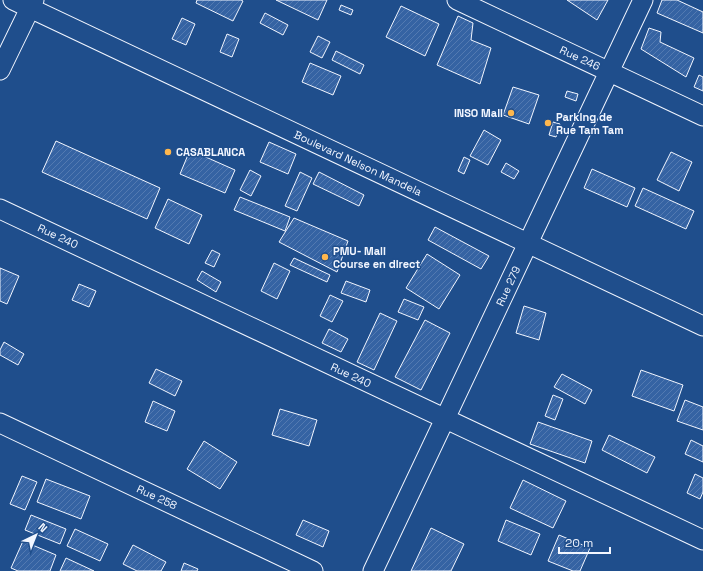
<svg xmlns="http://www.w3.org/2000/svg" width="703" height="571" font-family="'Space Grotesk',sans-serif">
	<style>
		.building { fill: url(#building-hatch); stroke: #f2f6ff }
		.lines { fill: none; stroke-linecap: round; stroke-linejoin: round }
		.minor-casing { stroke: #f2f6ff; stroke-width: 21 }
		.minor { stroke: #1f4e8c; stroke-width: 19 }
		.poi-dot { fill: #ffb74d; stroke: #1f4e8c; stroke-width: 1.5 }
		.labels { text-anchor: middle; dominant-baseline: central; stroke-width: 3; stroke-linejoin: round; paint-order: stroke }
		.street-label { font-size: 11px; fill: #f2f6ff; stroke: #1f4e8c }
		.poi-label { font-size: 11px; font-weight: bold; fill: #f2f6ff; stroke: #1f4e8c; text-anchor: start }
	</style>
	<defs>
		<pattern id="building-hatch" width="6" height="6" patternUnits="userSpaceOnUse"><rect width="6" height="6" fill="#3563a3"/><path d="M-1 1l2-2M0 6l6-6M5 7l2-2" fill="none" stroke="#537ab1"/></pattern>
	</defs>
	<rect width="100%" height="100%" fill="#1f4e8c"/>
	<!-- building -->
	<path class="building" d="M 197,0 L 241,0 L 243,1 L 233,21 L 196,3 Z
		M 276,0 L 327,0 L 318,20 Z
		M 567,0 L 608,0 L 597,20 Z
		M 662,0 L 677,0 L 703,12 L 703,33 L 657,13 Z
		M 341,5 L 353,10 L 351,15 L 339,10 Z
		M 401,6 L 439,24 L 425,56 L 386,37 Z
		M 265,13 L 288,25 L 283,35 L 260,23 Z
		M 458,16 L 473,23 L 471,40 L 491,48 L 480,84 L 437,65 Z
		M 182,18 L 195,24 L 186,45 L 172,39 Z
		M 649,28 L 661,32 L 660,42 L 694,58 L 686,77 L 641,49 Z
		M 227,34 L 239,39 L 232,57 L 220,52 Z
		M 318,36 L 330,42 L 322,58 L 310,52 Z
		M 336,51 L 364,65 L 360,74 L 332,60 Z
		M 310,63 L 341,76 L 333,95 L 302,82 Z
		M 699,75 L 703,77 L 703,91 L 694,87 Z
		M 513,87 L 539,95 L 529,124 L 503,115 Z
		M 567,91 L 578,94 L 576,101 L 565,97 Z
		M 553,122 L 560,124 L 556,137 L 549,135 Z
		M 484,130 L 501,140 L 488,165 L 470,156 Z
		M 56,141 L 160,188 L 147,219 L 42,172 Z
		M 269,142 L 296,154 L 288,174 L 260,162 Z
		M 190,150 L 235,170 L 225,193 L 180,174 Z
		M 671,152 L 692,162 L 679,191 L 657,180 Z
		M 464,157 L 470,160 L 464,174 L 458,171 Z
		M 506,163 L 519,171 L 514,179 L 501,172 Z
		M 592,169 L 635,188 L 627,207 L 584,188 Z
		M 250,170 L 261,176 L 251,196 L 240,190 Z
		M 300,172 L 312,178 L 297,211 L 285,206 Z
		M 319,172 L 364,195 L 359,206 L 313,184 Z
		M 643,188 L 694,211 L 686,229 L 635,206 Z
		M 240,197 L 290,217 L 285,231 L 234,210 Z
		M 168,199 L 202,215 L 189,244 L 155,228 Z
		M 294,218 L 348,241 L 337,272 L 279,242 Z
		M 435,227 L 489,256 L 481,269 L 428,240 Z
		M 212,250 L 220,254 L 214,267 L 205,263 Z
		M 427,254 L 460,275 L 439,309 L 406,288 Z
		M 294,258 L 330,275 L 327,282 L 290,265 Z
		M 274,263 L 290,271 L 277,299 L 261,291 Z
		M 0,268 L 19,276 L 7,304 L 0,301 Z
		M 202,271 L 221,282 L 216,292 L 197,280 Z
		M 346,281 L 370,290 L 366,302 L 341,293 Z
		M 79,284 L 96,291 L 89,307 L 72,300 Z
		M 330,295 L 343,301 L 332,322 L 320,316 Z
		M 404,299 L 424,307 L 418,320 L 398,312 Z
		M 524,306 L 546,313 L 539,340 L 516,333 Z
		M 380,313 L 397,321 L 374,370 L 357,362 Z
		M 425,320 L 450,333 L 421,390 L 395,377 Z
		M 329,329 L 348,339 L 341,352 L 322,343 Z
		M 4,342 L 24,354 L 18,365 L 0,355 L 0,350 Z
		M 156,369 L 182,381 L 175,396 L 149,383 Z
		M 641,370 L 683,385 L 674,411 L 632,396 Z
		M 562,374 L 592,390 L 585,404 L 554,387 Z
		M 553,395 L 563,399 L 555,420 L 545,416 Z
		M 685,400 L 703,407 L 703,430 L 677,421 Z
		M 153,401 L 175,411 L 167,431 L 145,422 Z
		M 280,409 L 317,420 L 309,446 L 272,435 Z
		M 538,422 L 592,441 L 585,463 L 530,444 Z
		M 609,435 L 655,457 L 647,473 L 602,450 Z
		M 691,440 L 703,446 L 703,462 L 685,454 Z
		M 204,441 L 237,462 L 220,489 L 187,469 Z
		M 695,474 L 703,478 L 703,492 L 700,499 L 687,493 Z
		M 22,476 L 37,482 L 25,510 L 10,504 Z
		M 46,479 L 90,496 L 81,519 L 37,502 Z
		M 523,480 L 566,501 L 553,528 L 510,508 Z
		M 31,515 L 66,529 L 60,544 L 25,530 Z
		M 303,520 L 329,531 L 323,547 L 296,535 Z
		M 506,520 L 540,534 L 531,555 L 498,541 Z
		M 431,528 L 464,544 L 451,571 L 411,571 Z
		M 75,529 L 108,544 L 100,561 L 67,546 Z
		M 559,535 L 590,548 L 580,571 L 573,571 L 548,561 Z
		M 23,541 L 56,555 L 50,571 L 18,571 L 11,568 Z
		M 133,545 L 166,562 L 161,571 L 137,571 L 123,564 Z
		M 66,558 L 94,571 L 60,571 Z
		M 184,563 L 198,569 L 197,571 L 181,571 Z"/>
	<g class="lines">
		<!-- minor casing -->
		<g class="minor-casing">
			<path id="minor" d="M 13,0 L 703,326
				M 457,0 L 703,116
				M 0,70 L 34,0
				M 0,209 L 703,540
				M 0,423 L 313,571
				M 373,571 L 643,0"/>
		</g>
		<!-- minor -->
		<use href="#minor" class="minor"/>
	</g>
	<!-- markers -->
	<g class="poi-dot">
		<circle cx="511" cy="113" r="4"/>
		<circle cx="548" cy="123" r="4"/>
		<circle cx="168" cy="152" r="4"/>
		<circle cx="325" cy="257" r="4"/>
	</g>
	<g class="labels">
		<!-- street labels -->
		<g class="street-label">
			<text transform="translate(580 58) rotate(25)">Rue 246</text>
			<text transform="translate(358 163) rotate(25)">Boulevard Nelson Mandela</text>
			<text transform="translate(58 236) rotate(25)">Rue 240</text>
			<text transform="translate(508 286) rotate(-65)">Rue 279</text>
			<text transform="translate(351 375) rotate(25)">Rue 240</text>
			<text transform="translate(157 497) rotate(25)">Rue 258</text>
		</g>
		<!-- poi labels -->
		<g class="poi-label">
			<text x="503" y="113" text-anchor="end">INSO Mali</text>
			<text x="556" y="117">Parking de<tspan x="556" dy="13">Rue Tam Tam</tspan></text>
			<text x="176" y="152">CASABLANCA</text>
			<text x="333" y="251">PMU- Mali<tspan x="333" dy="13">Course en direct</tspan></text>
		</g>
	</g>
	<!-- north arrow -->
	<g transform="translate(36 535) rotate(43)" stroke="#1f4e8c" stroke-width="3" paint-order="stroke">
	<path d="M0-3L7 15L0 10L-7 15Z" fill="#f2f6ff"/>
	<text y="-6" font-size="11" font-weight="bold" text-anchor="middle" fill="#f2f6ff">N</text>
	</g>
	<!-- scale -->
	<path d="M559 547v6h51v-6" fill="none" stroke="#f2f6ff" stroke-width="2"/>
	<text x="565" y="547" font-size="12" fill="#f2f6ff" stroke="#1f4e8c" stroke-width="3" paint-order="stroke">20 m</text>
</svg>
